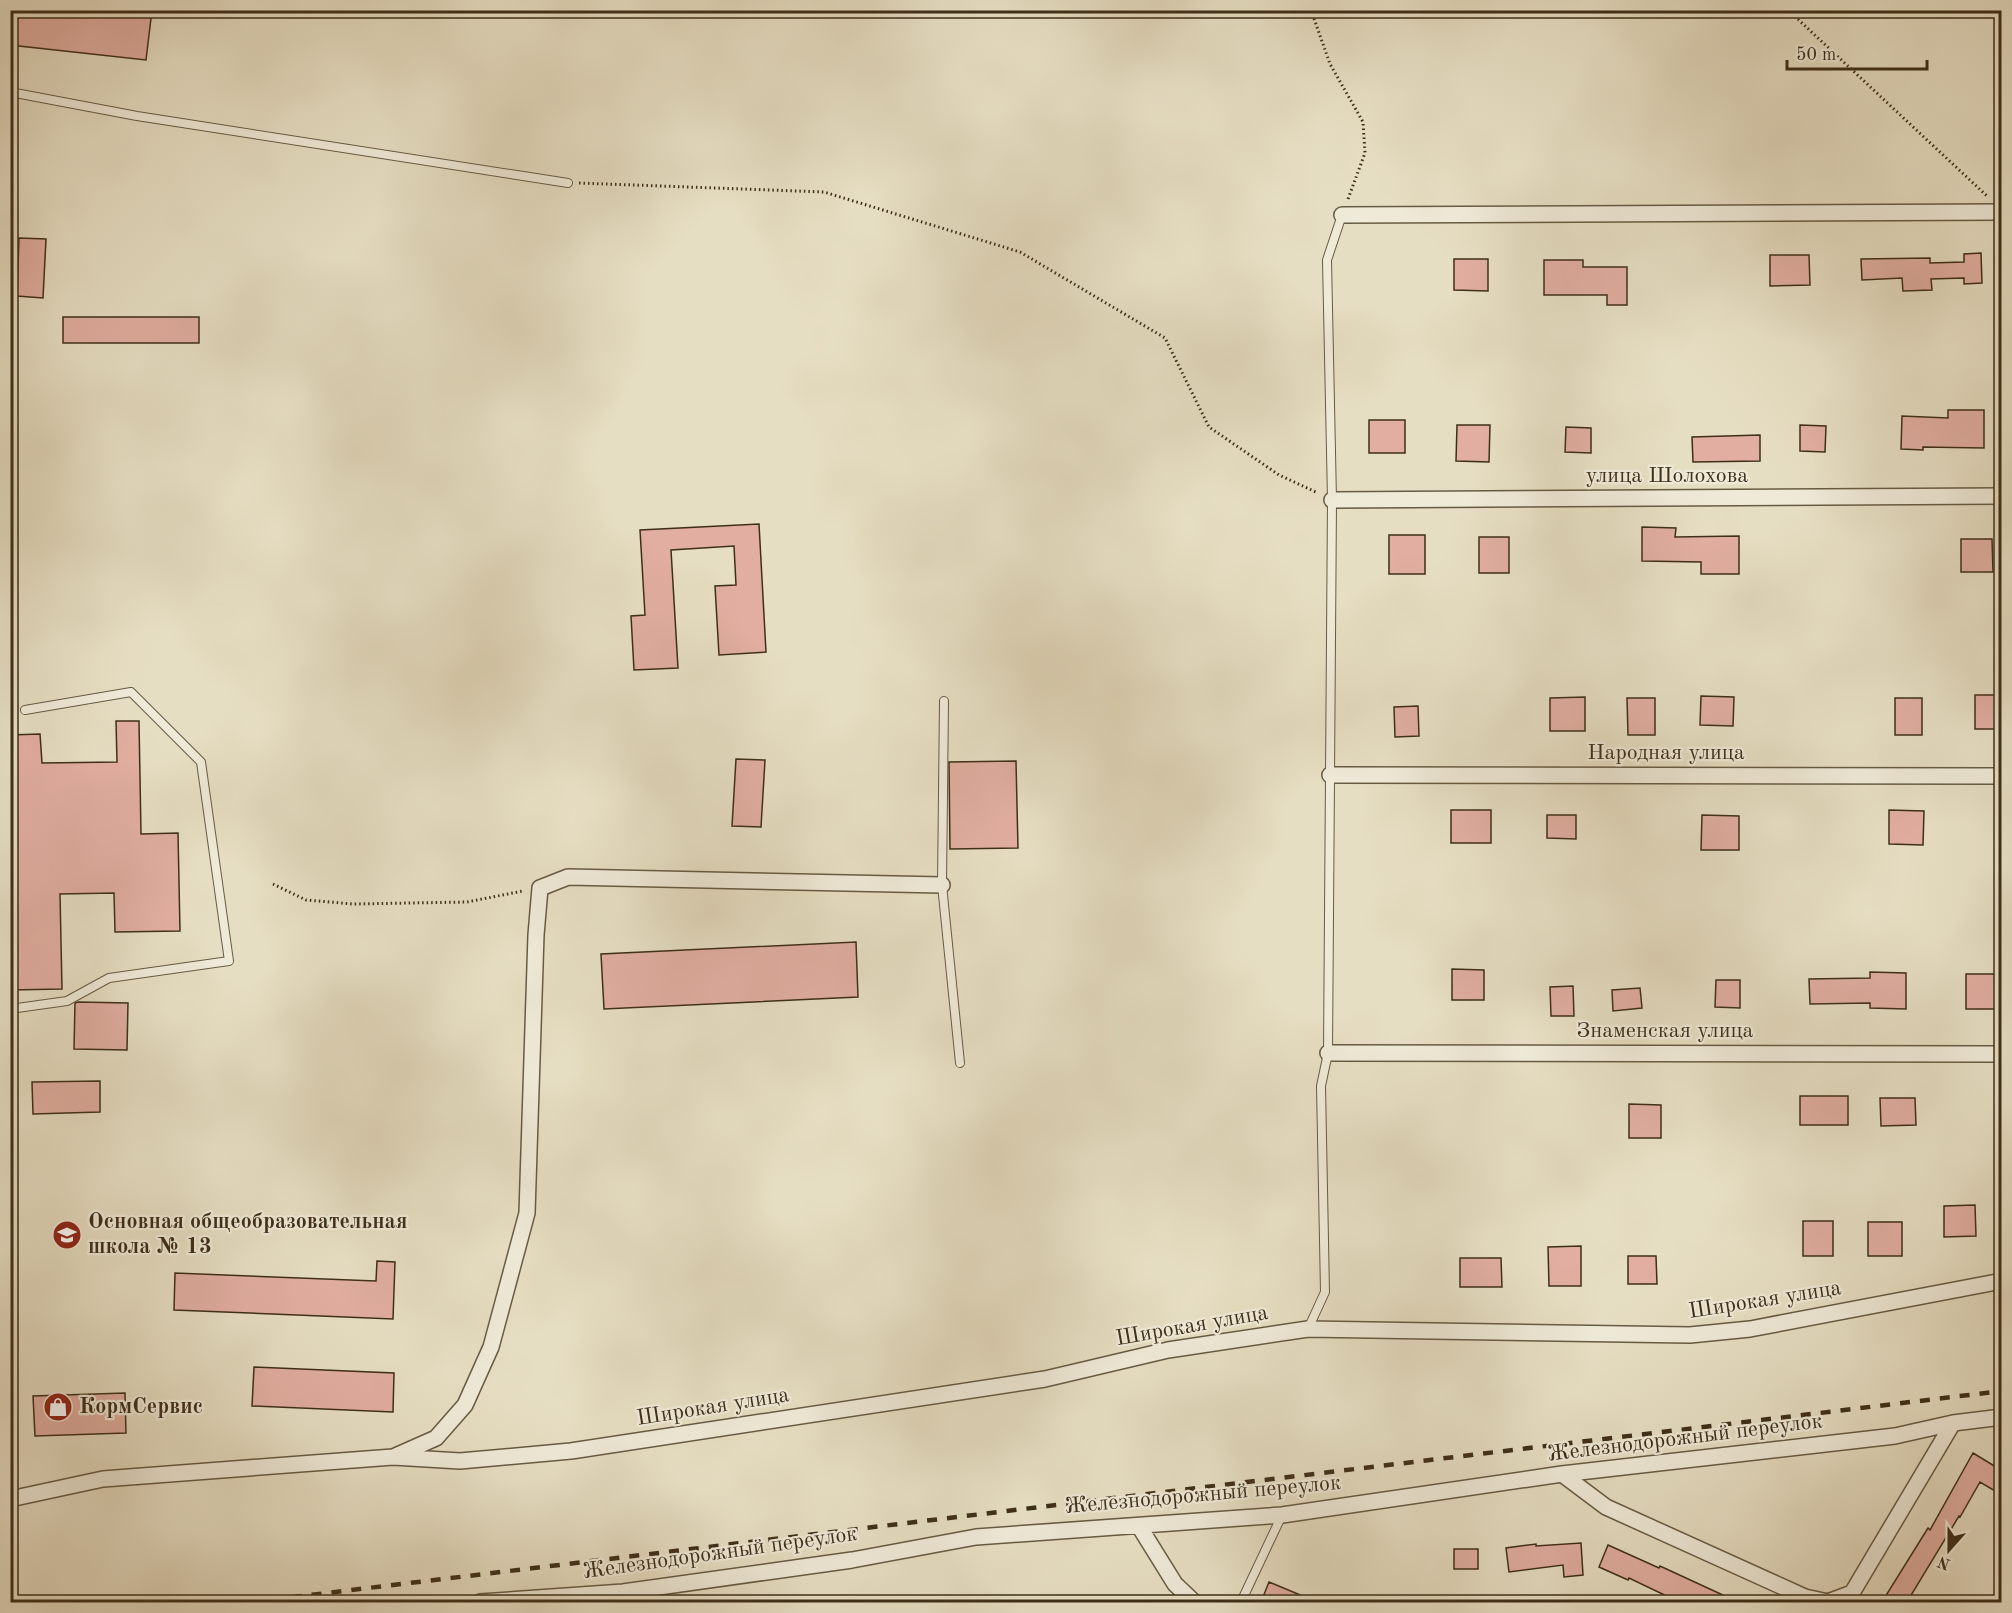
<svg xmlns="http://www.w3.org/2000/svg" width="2012" height="1613" font-family="'Old Standard TT',serif">
	<style>
		.building { fill: #e1aea1; stroke: #3e2f1a; stroke-width: 1.5 }
		.lines { fill: none; stroke-linecap: round; stroke-linejoin: round }
		.service-casing { stroke: #685b44; stroke-width: 10 }
		.minor-casing { stroke: #685b44; stroke-width: 18 }
		.path { stroke: #3e2f1a; stroke-width: 3; stroke-dasharray: 1.5 3; stroke-linecap: butt }
		.service { stroke: #efead8; stroke-width: 8 }
		.minor { stroke: #efead8; stroke-width: 15 }
		.rail { stroke: #3e2f1a; stroke-width: 4.5; stroke-dasharray: 10 10; stroke-linecap: butt }
		.labels { text-anchor: middle; dominant-baseline: central; stroke-width: 4.5; stroke-linejoin: round; paint-order: stroke }
		.street-label { font-size: 22px; fill: #3e2f1a; stroke: #efead8 }
		.poi-label { font-size: 22px; font-weight: bold; fill: #3e2f1a; stroke: #efead8; text-anchor: start }
	</style>
	<rect width="100%" height="100%" fill="#e6dec3"/>
	<filter id="stains"><feTurbulence type="fractalNoise" baseFrequency=".00333" numOctaves="4"/><feColorMatrix values="0 0 0 0 .2 0 0 0 0 .09 0 0 0 0 .02 0 0 0 .5 -.17"/></filter>
	<radialGradient id="worn" r=".72"><stop offset=".6" stop-color="#630" stop-opacity="0"/><stop offset="1" stop-color="#630" stop-opacity=".3"/></radialGradient>
	<!-- building -->
	<path class="building" d="M 10,10 L 152,10 L 146,60 L 10,45 Z
		M 19,238 L 46,239 L 43,298 L 17,296 Z
		M 1981,253 L 1982,283 L 1964,284 L 1964,278 L 1931,279 L 1932,290 L 1903,291 L 1902,278 L 1862,280 L 1861,259 L 1930,258 L 1930,263 L 1964,262 L 1964,254 Z
		M 1770,255 L 1809,255 L 1810,285 L 1770,286 Z
		M 1454,259 L 1488,259 L 1488,291 L 1454,290 Z
		M 1544,260 L 1583,260 L 1583,267 L 1627,267 L 1627,305 L 1607,305 L 1607,295 L 1544,295 Z
		M 63,317 L 199,317 L 199,343 L 63,343 Z
		M 1948,410 L 1984,410 L 1984,448 L 1923,447 L 1923,450 L 1901,449 L 1902,416 L 1948,418 Z
		M 1369,420 L 1405,420 L 1405,453 L 1369,453 Z
		M 1457,425 L 1490,425 L 1489,462 L 1456,461 Z
		M 1800,425 L 1826,426 L 1825,452 L 1800,451 Z
		M 1566,427 L 1591,428 L 1591,453 L 1565,452 Z
		M 1760,435 L 1760,461 L 1693,462 L 1692,437 Z
		M 759,524 L 766,652 L 719,655 L 715,586 L 736,585 L 734,546 L 671,550 L 678,668 L 634,670 L 631,616 L 645,615 L 640,530 Z
		M 1642,527 L 1676,528 L 1675,537 L 1739,536 L 1739,574 L 1701,574 L 1701,562 L 1642,561 Z
		M 1389,535 L 1425,535 L 1425,574 L 1389,574 Z
		M 1479,537 L 1509,537 L 1509,573 L 1479,573 Z
		M 1961,539 L 1992,539 L 1993,572 L 1961,572 Z
		M 1975,695 L 2001,695 L 2001,729 L 1975,729 Z
		M 1701,696 L 1734,697 L 1733,726 L 1700,725 Z
		M 1585,697 L 1585,731 L 1550,731 L 1550,698 Z
		M 1627,698 L 1655,698 L 1655,735 L 1628,735 Z
		M 1895,698 L 1922,698 L 1922,735 L 1895,735 Z
		M 1418,706 L 1419,736 L 1395,737 L 1394,707 Z
		M 116,721 L 139,721 L 141,834 L 178,833 L 180,931 L 115,932 L 114,893 L 60,894 L 62,989 L 10,990 L 10,735 L 40,734 L 42,763 L 117,762 Z
		M 736,759 L 765,760 L 761,827 L 732,826 Z
		M 1016,761 L 1018,848 L 950,849 L 949,762 Z
		M 1451,810 L 1491,810 L 1491,843 L 1451,843 Z
		M 1889,810 L 1924,811 L 1923,845 L 1889,844 Z
		M 1547,815 L 1576,815 L 1576,839 L 1547,838 Z
		M 1702,815 L 1739,816 L 1739,850 L 1701,850 Z
		M 856,942 L 858,997 L 604,1009 L 601,954 Z
		M 1452,969 L 1484,970 L 1484,1000 L 1452,1000 Z
		M 1870,972 L 1906,973 L 1906,1009 L 1870,1008 L 1870,1003 L 1810,1004 L 1809,979 L 1870,978 Z
		M 1966,974 L 2001,974 L 2001,1009 L 1966,1009 Z
		M 1716,980 L 1740,980 L 1740,1008 L 1715,1007 Z
		M 1573,986 L 1574,1016 L 1551,1016 L 1550,987 Z
		M 1640,988 L 1642,1008 L 1613,1011 L 1612,990 Z
		M 78,1002 L 128,1003 L 127,1050 L 74,1049 L 75,1003 Z
		M 100,1081 L 100,1112 L 33,1114 L 32,1082 Z
		M 1800,1096 L 1848,1096 L 1848,1125 L 1800,1125 Z
		M 1880,1098 L 1915,1098 L 1916,1125 L 1881,1126 Z
		M 1629,1104 L 1661,1105 L 1661,1138 L 1629,1138 Z
		M 1975,1205 L 1976,1236 L 1944,1237 L 1944,1206 Z
		M 1803,1221 L 1833,1221 L 1833,1256 L 1803,1256 Z
		M 1868,1222 L 1902,1222 L 1902,1256 L 1868,1256 Z
		M 1581,1246 L 1581,1286 L 1549,1286 L 1548,1247 Z
		M 1628,1256 L 1656,1256 L 1657,1284 L 1628,1284 Z
		M 1460,1258 L 1501,1258 L 1502,1287 L 1460,1287 Z
		M 377,1261 L 395,1262 L 393,1319 L 174,1310 L 175,1273 L 376,1281 Z
		M 254,1367 L 394,1373 L 393,1412 L 252,1406 Z
		M 125,1393 L 126,1433 L 35,1436 L 33,1396 Z
		M 1973,1453 L 2001,1470 L 2001,1480 L 1995,1491 L 1980,1482 L 1960,1517 L 1959,1516 L 1907,1602 L 1893,1602 L 1885,1597 L 1928,1528 L 1930,1530 Z
		M 1581,1543 L 1583,1575 L 1564,1577 L 1563,1565 L 1509,1572 L 1506,1548 L 1536,1544 L 1536,1546 Z
		M 1608,1545 L 1659,1568 L 1660,1566 L 1738,1602 L 1679,1602 L 1629,1578 L 1628,1580 L 1599,1567 Z
		M 1454,1549 L 1478,1549 L 1478,1569 L 1454,1569 Z
		M 1269,1582 L 1317,1602 L 1261,1602 Z"/>
	<g class="lines">
		<!-- service casing -->
		<g class="service-casing">
			<path id="service" d="M 10,92 L 137,116 L 568,183
				M 944,701 L 942,885 L 960,1063
				M 10,1009 L 67,1001 L 109,978 L 229,961 L 201,762 L 131,692 L 25,710
				M 1308,1329 L 1325,1292 L 1321,1086 L 1328,1053 L 1332,500 L 1327,260 L 1342,215
				M 1241,1602 L 1282,1515"/>
		</g>
		<!-- minor casing -->
		<g class="minor-casing">
			<path id="minor" d="M 1342,215 L 2002,212
				M 1332,500 L 2002,496
				M 1330,775 L 2002,776
				M 1328,1053 L 2002,1054
				M 393,1457 L 460,1461 L 571,1451 L 1045,1379 L 1168,1350 L 1308,1329 L 1690,1335 L 1750,1329 L 2002,1281
				M 1562,1474 L 1606,1507 L 1805,1597 L 1828,1602 L 1852,1593 L 1953,1423
				M 10,1499 L 103,1479 L 393,1457 L 436,1438 L 465,1405 L 491,1347 L 527,1213 L 536,935 L 540,888 L 568,877 L 942,885
				M 1139,1526 L 1175,1584 L 1194,1602
				M 480,1602 L 623,1592 L 852,1560 L 976,1537 L 1282,1515 L 1562,1474 L 1895,1436 L 1953,1423 L 2002,1417"/>
		</g>
		<!-- path -->
		<path class="path" d="M 1311,10 L 1330,64 L 1363,122 L 1365,153 L 1348,199
			M 1788,10 L 1987,196
			M 579,183 L 824,192 L 1020,252 L 1165,338 L 1209,427 L 1279,475 L 1318,493
			M 273,884 L 306,900 L 353,904 L 467,902 L 523,891"/>
		<!-- service -->
		<use href="#service" class="service"/>
		<!-- minor -->
		<use href="#minor" class="minor"/>
		<!-- rail -->
		<path class="rail" d="M 252,1602 L 2002,1391"/>
	</g>
	<!-- icons -->
	<defs>
		<g id="school-disc" transform="scale(1.5)"><circle r="9.5" fill="#8f2418" stroke="#efead8"/><path d="M0-5L7-2L0 1L-7-2ZM-4 1L0 2.5L4 1V4Q0 6-4 4Z" fill="#fff"/></g>
		<g id="shop-disc" transform="scale(1.5)"><circle r="9.5" fill="#8f2418" stroke="#efead8"/><path d="M-5-2.5h2.3a2.7 3.5 0 0 1 5.4 0H5L5.5 6h-11ZM-1.5-2.5h3a1.5 2.3 0 0 0-3 0Z" fill="#fff"/></g>
	</defs>
	<g fill-rule="evenodd">
		<use href="#school-disc" x="67" y="1235"/>
		<use href="#shop-disc" x="58" y="1407"/>
	</g>
	<g class="labels">
		<!-- street labels -->
		<g class="street-label">
			<text x="1667" y="476">улица Шолохова</text>
			<text x="1666" y="753">Народная улица</text>
			<text x="1665" y="1031">Знаменская улица</text>
			<text transform="translate(1765 1300) rotate(-9)">Широкая улица</text>
			<text transform="translate(1192 1326) rotate(-10)">Широкая улица</text>
			<text transform="translate(713 1407) rotate(-9)">Широкая улица</text>
			<text transform="translate(1685 1438) rotate(-7)">Железнодорожный переулок</text>
			<text transform="translate(1203 1495) rotate(-5)">Железнодорожный переулок</text>
			<text transform="translate(720 1553) rotate(-8)">Железнодорожный переулок</text>
		</g>
		<!-- poi labels -->
		<g class="poi-label">
			<text x="88" y="1222">Основная общеобразовательная<tspan x="88" dy="25">школа № 13</tspan></text>
			<text x="79" y="1407">КормСервис</text>
		</g>
	</g>
	<!-- margin -->
	<rect width="2012" height="1613" fill="none" stroke="#e6dec3" stroke-width="36"/>
	<rect x="12" y="12" width="1988" height="1589" fill="none" stroke="#3e2f1a" stroke-width="3"/>
	<rect x="18" y="18" width="1976" height="1577" fill="none" stroke="#3e2f1a" stroke-width="1.5"/>
	<!-- north arrow -->
	<g transform="translate(1949 1550) rotate(201)" stroke="#efead8" stroke-width="4.5" paint-order="stroke">
	<path d="M0-4.5L10 22L0 15L-10 22Z" fill="#3e2f1a"/>
	<text y="-9" font-size="16" font-weight="bold" text-anchor="middle" fill="#3e2f1a">N</text>
	</g>
	<!-- scale -->
	<path d="M1787 60v9h140v-9" fill="none" stroke="#3e2f1a" stroke-width="3"/>
	<text x="1796" y="60" font-size="18" fill="#3e2f1a" stroke="#efead8" stroke-width="4.5" paint-order="stroke">50 m</text>
	<rect width="100%" height="100%" filter="url(#stains)"/>
	<rect width="100%" height="100%" fill="url(#worn)"/>
</svg>
